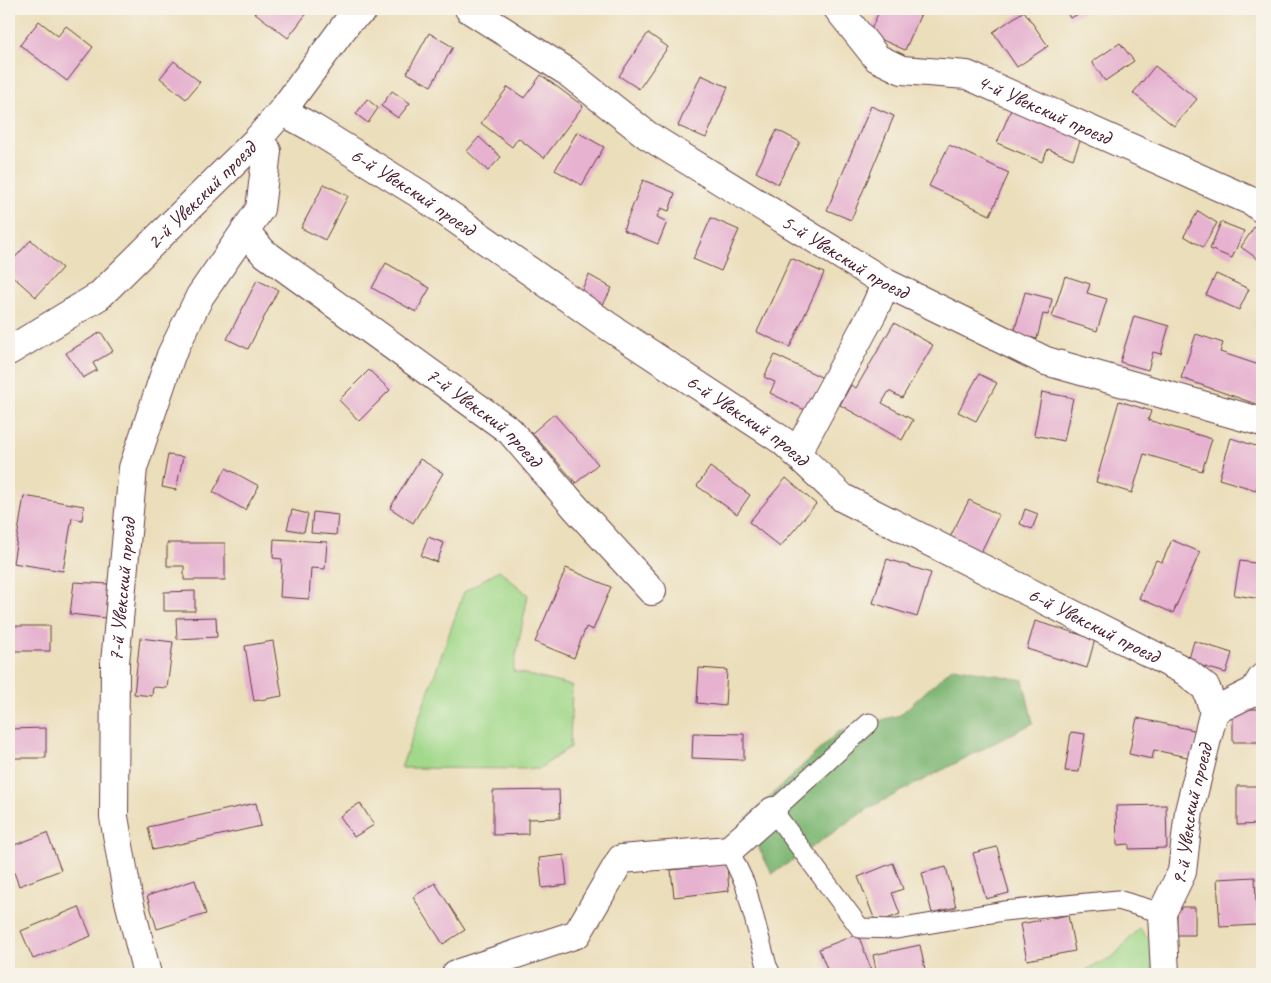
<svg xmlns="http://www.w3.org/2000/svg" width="1271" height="983" font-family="Caveat,sans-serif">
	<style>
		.green { fill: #a1d88a; stroke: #767c5a }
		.forest { fill: #80b876; stroke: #656c50 }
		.building { fill: #e6b2d0 }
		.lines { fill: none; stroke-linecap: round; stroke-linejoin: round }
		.lane-casing { stroke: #623c41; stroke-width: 21 }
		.street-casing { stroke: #623c41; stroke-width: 30 }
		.lane { stroke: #fff; stroke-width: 19 }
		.street { stroke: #fff; stroke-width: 28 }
		.labels { text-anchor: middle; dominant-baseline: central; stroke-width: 5; stroke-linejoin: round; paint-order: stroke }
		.street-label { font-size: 21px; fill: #4a1f2b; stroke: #f7f3e8 }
	</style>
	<rect width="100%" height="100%" fill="#f7f3e8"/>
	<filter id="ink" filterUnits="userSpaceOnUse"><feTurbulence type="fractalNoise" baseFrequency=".02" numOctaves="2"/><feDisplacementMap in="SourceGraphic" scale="10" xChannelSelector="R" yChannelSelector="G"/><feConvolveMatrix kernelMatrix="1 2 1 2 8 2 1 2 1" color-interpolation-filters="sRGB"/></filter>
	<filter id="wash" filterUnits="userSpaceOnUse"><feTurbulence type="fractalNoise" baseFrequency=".0096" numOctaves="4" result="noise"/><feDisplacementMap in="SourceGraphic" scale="20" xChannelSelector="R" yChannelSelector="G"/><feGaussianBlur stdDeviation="1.12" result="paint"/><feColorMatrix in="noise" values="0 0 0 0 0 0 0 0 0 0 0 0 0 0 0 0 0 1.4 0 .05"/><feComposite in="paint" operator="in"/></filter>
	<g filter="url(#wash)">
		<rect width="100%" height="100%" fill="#ebdebb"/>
		<!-- green -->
		<path class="green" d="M 499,570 L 528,595 L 513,671 L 572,686 L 570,747 L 539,769 L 401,768 L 464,592 Z
			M 1139,928 L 1152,942 L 1154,974 L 1080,974 L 1081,972 L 1113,957 Z"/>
		<!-- forest -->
		<path class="forest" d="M 953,667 L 1023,680 L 1033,723 L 869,808 L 772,874 L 745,820 L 838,732 L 900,715 Z"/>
		<g id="blocks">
			<!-- building -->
			<path class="building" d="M 250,9 L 310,9 L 288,38 Z
				M 880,9 L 923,9 L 905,50 L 869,34 Z
				M 1065,9 L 1090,9 L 1070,18 Z
				M 1024,11 L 1048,46 L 1017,67 L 993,32 Z
				M 39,21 L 58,36 L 66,26 L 93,47 L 67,81 L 20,45 Z
				M 429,33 L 453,47 L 431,86 L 407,73 Z
				M 648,33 L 668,47 L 639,89 L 619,76 Z
				M 1120,43 L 1134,61 L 1105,81 L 1092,62 Z
				M 174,61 L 200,82 L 186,99 L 160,78 Z
				M 1155,66 L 1197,99 L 1174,126 L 1133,93 Z
				M 541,75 L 583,106 L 544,158 L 518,138 L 512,147 L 481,123 L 508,87 L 524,98 Z
				M 701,75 L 728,87 L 706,138 L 678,126 Z
				M 392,91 L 410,103 L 398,118 L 381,106 Z
				M 367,99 L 378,108 L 368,123 L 356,114 Z
				M 1013,105 L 1083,134 L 1073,159 L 1048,149 L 1042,162 L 997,143 Z
				M 871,106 L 894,116 L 851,220 L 827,210 Z
				M 777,130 L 800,142 L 778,184 L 756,172 Z
				M 577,132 L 604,147 L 582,185 L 555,170 Z
				M 479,137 L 501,157 L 488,171 L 467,151 Z
				M 949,145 L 1009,173 L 990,215 L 929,186 Z
				M 643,180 L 675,193 L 669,211 L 661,208 L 657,217 L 667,222 L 658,244 L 623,230 Z
				M 324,184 L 348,196 L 325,240 L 301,228 Z
				M 1198,211 L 1217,223 L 1203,247 L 1184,236 Z
				M 711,218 L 739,230 L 721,271 L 693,259 Z
				M 1260,218 L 1262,220 L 1262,262 L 1241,247 Z
				M 1221,222 L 1244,231 L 1232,258 L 1210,249 Z
				M 31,240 L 62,268 L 36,297 L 9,273 L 9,264 Z
				M 791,258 L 824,273 L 790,347 L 757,332 Z
				M 386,263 L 430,288 L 416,312 L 372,288 Z
				M 1216,274 L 1249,289 L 1239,310 L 1206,295 Z
				M 589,275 L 612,288 L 601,308 L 579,295 Z
				M 1065,276 L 1090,284 L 1087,293 L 1107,299 L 1097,331 L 1052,317 Z
				M 257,280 L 278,290 L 248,349 L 227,339 Z
				M 1025,292 L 1052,299 L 1048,315 L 1043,314 L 1037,339 L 1014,333 Z
				M 1134,316 L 1169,326 L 1161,354 L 1153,352 L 1148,370 L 1120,362 Z
				M 894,323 L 933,345 L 902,398 L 889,391 L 882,403 L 913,420 L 902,440 L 840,405 L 851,385 L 856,388 Z
				M 101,332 L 113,351 L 93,363 L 97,370 L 83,378 L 66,353 Z
				M 1196,334 L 1223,343 L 1220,352 L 1262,366 L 1262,406 L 1181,378 Z
				M 775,355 L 823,378 L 807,411 L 770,393 L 775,382 L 764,377 Z
				M 369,370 L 390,390 L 359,421 L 339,400 Z
				M 979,374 L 997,383 L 976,421 L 958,412 Z
				M 1042,392 L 1073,398 L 1064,441 L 1034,435 Z
				M 1119,401 L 1151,411 L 1148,420 L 1212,439 L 1202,471 L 1144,454 L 1132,493 L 1096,482 Z
				M 554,414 L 598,464 L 576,483 L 532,433 Z
				M 1231,438 L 1262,448 L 1262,471 L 1256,490 L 1219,479 Z
				M 168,455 L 183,457 L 176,490 L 162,487 Z
				M 420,459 L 443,473 L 413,523 L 390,508 Z
				M 710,467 L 750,495 L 737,514 L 697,486 Z
				M 226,468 L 259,486 L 245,510 L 213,492 Z
				M 786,478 L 816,504 L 780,547 L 749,522 Z
				M 24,496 L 84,506 L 82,520 L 72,518 L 63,571 L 13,563 Z
				M 969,500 L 999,515 L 981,552 L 950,537 Z
				M 1025,509 L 1038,514 L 1032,529 L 1020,524 Z
				M 292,510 L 308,514 L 304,532 L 287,529 Z
				M 313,512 L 338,515 L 336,535 L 311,533 Z
				M 428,537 L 444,543 L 437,562 L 421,556 Z
				M 274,539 L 327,542 L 325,569 L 311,568 L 309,599 L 280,597 L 282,559 L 273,558 Z
				M 1172,540 L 1200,552 L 1173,613 L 1139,598 L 1156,560 L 1162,562 Z
				M 167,543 L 225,543 L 225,580 L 184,580 L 184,566 L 167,566 Z
				M 887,559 L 931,573 L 917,617 L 873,603 Z
				M 1240,561 L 1262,564 L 1262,599 L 1234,595 Z
				M 566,568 L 611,587 L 593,630 L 586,627 L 574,658 L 535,642 Z
				M 74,582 L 108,584 L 105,618 L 70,614 Z
				M 195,591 L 195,611 L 164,611 L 164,592 Z
				M 216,617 L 217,637 L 177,639 L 176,618 Z
				M 1035,621 L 1095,639 L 1087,668 L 1027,649 Z
				M 9,626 L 50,626 L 50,651 L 9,651 Z
				M 140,638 L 173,642 L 167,688 L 153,687 L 152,696 L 134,694 Z
				M 273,641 L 282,696 L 254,701 L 245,646 Z
				M 1194,641 L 1232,653 L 1226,673 L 1188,662 Z
				M 699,668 L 727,670 L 725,706 L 697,703 Z
				M 1233,709 L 1262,709 L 1262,742 L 1233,742 Z
				M 1137,718 L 1198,731 L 1192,758 L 1154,750 L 1152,759 L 1129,754 Z
				M 46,728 L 46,758 L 9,758 L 9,729 Z
				M 1071,732 L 1085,734 L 1079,772 L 1065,771 Z
				M 693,733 L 744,734 L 744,760 L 692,758 Z
				M 1237,786 L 1262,786 L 1262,824 L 1237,825 Z
				M 559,790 L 560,818 L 528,819 L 528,834 L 493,835 L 493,791 Z
				M 256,803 L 261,826 L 153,850 L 148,827 Z
				M 360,803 L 374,825 L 354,837 L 340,816 Z
				M 1166,805 L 1167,848 L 1129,849 L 1129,844 L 1117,845 L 1116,806 Z
				M 47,833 L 61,870 L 19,886 L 9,859 L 9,847 Z
				M 997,847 L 1009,893 L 986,899 L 973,853 Z
				M 564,855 L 567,885 L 542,888 L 539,858 Z
				M 893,863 L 903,889 L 892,893 L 900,914 L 876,923 L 858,877 Z
				M 727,864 L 729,891 L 674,897 L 671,870 Z
				M 946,867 L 956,907 L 932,913 L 922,873 Z
				M 1255,877 L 1257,925 L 1220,927 L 1217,879 Z
				M 195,880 L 206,914 L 157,929 L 147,896 Z
				M 435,883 L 465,930 L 443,944 L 413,897 Z
				M 79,907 L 91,936 L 33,959 L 21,931 Z
				M 1177,907 L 1195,907 L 1195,935 L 1177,935 Z
				M 1068,915 L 1075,951 L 1027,960 L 1020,924 Z
				M 858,934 L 871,969 L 858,974 L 829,974 L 819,949 Z
				M 920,945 L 926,974 L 877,974 L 873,955 Z"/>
		</g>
	</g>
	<g filter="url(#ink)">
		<use href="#blocks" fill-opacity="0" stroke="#623c41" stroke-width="1"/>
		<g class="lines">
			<!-- lane casing -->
			<g class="lane-casing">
				<path id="lane" d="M 869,723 L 773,811 L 860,928 L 897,929 L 1004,911 L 1118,900 L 1162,913
					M 729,850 L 745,884 L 767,966 L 771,974"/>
			</g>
			<!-- street casing -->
			<g class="street-casing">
				<g id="street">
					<path id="s1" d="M 469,9 L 566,71 L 647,135 L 886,283 L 1046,361 L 1262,422"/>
					<path id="s2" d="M 838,9 L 877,58 L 902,70 L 967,75 L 1253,202 L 1262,209"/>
					<path id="s3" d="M 282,111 L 313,128 L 421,195 L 608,326 L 783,441 L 843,498 L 1185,671 L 1206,688 L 1214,711"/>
					<path id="s4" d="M 245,231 L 263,252 L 510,431 L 575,507 L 652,591"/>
					<path id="s5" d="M 9,351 L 99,296 L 257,140 L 282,111 L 350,19 L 364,9"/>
					<path d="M 797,453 L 873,312 L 886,283"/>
					<path id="s6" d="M 147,974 L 128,897 L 114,817 L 115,663 L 133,468 L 171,355 L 200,296 L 260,209 L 267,151 L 257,140"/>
					<path d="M 456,974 L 577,934 L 621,859 L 729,850 L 773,811"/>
					<path id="s7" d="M 1165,974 L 1162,913 L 1182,872 L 1189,811 L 1214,711 L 1254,691 L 1262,678"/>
				</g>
			</g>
			<!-- lane -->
			<use href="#lane" class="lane"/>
			<!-- street -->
			<use href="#street" class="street"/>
		</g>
	</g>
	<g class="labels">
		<!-- street labels -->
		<g class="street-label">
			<text stroke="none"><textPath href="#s2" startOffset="240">4-й Увекский проезд</textPath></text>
			<text stroke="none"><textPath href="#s3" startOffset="154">6-й Увекский проезд</textPath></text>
			<text stroke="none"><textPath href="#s5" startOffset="249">2-й Увекский проезд</textPath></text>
			<text stroke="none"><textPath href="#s1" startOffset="451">5-й Увекский проезд</textPath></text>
			<text stroke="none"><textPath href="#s4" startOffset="304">7-й Увекский проезд</textPath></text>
			<text stroke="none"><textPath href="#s3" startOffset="559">6-й Увекский проезд</textPath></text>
			<text stroke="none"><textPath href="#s6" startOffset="388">7-й Увекский проезд</textPath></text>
			<text stroke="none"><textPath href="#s3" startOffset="964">6-й Увекский проезд</textPath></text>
			<text stroke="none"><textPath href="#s7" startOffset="165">9-й Увекский проезд</textPath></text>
		</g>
	</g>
	<!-- margin -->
	<rect width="1271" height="983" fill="none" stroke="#f7f3e8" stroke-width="30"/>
</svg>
